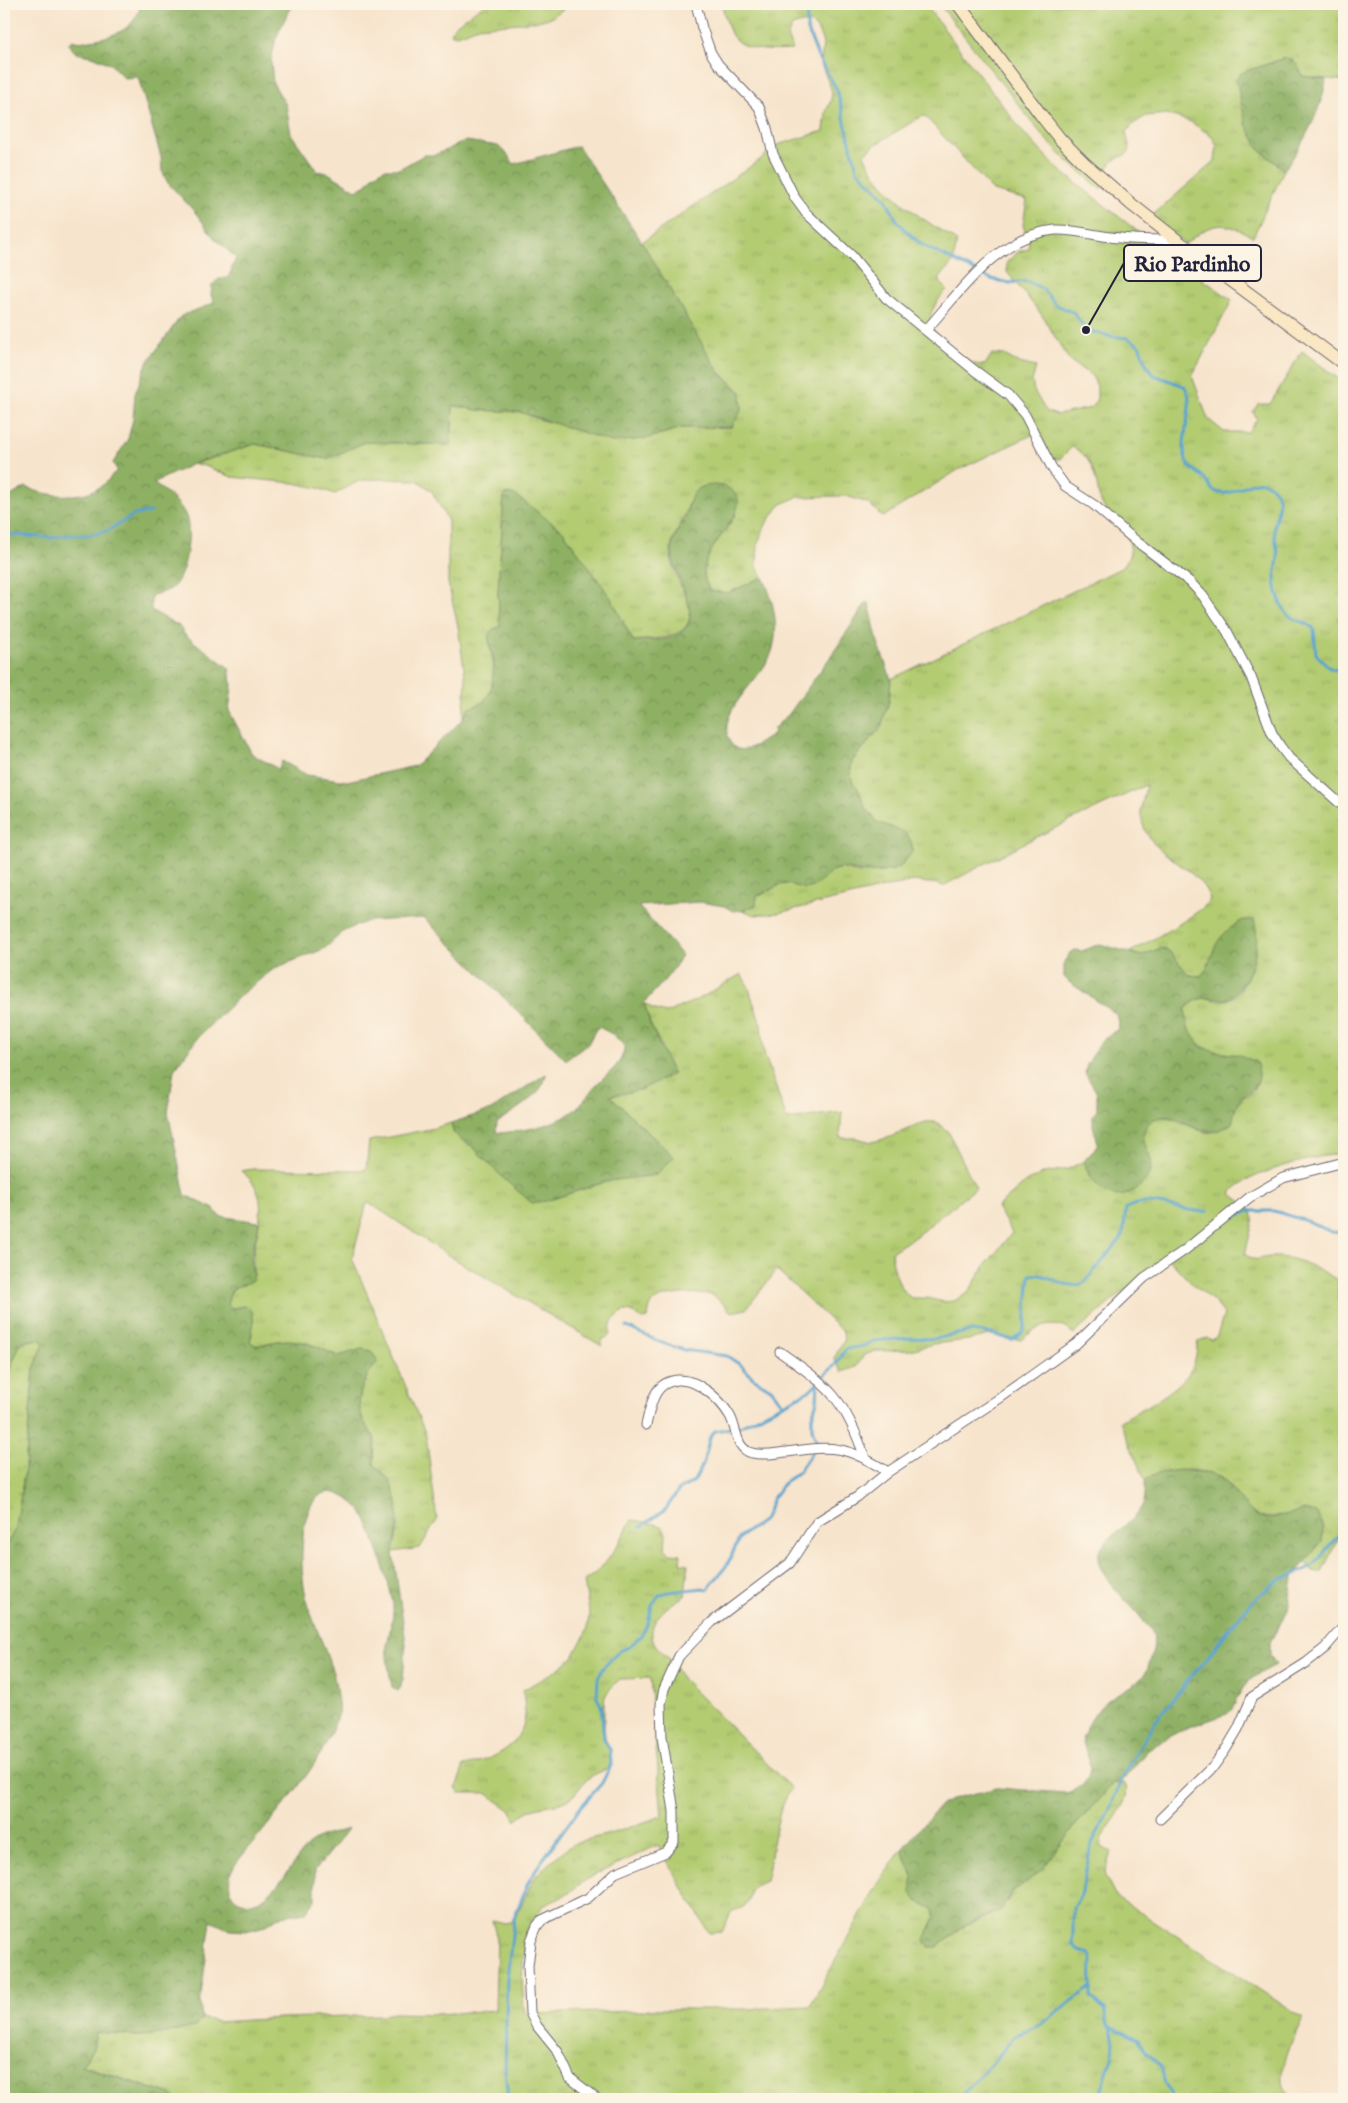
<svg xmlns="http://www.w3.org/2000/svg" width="1348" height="2103" font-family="'IM FELL English',serif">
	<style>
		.grass { fill: url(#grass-tufts); stroke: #6a7756; fill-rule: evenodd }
		.forest { fill: url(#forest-crowns); stroke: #586950 }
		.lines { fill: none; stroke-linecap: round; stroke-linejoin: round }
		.stream { stroke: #56a2ce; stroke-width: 3 }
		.minor-casing { stroke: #6d666e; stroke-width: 11 }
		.secondary-casing { stroke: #6d666e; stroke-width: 14 }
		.minor { stroke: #fff; stroke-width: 9 }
		.secondary { stroke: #fae7c3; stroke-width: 12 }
		.leader { fill: none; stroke: #22223b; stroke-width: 2 }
		.callout-dot { fill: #22223b; stroke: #fcf5e5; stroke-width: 2 }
		.callout { fill: #fcf5e5; stroke: #22223b; stroke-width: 2 }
		.callout-label { font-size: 21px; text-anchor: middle; font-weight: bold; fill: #22223b }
	</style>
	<defs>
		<pattern id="grass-tufts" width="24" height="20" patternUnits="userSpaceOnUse" patternTransform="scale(1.25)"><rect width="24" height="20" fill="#b3cc72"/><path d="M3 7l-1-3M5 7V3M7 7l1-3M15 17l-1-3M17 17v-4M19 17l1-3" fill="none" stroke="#9aaf64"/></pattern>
		<pattern id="forest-crowns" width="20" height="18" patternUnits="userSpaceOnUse" patternTransform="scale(1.25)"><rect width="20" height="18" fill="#8eb064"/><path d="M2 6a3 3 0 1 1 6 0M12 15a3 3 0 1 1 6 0" fill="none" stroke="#748f54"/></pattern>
	</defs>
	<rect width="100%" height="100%" fill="#fcf5e5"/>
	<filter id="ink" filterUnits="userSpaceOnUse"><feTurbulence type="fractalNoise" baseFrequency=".02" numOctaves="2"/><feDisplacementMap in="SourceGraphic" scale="10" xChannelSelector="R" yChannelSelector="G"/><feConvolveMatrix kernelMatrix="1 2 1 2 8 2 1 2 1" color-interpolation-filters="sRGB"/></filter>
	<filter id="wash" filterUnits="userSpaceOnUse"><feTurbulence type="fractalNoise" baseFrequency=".0096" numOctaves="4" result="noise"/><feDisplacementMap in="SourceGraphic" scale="20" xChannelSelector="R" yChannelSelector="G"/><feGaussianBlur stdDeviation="1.12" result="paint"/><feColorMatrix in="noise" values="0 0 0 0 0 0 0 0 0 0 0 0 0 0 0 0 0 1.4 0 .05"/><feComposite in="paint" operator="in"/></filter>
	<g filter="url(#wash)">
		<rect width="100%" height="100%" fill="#f7e4cc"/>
		<!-- grass -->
		<path class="grass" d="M 485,4 L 570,4 L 552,17 L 538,21 L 478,27 L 458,35 L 451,34 L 454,26 Z
			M 723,4 L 925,4 L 1022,131 L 1058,169 L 1155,245 L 1232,300 L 1192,376 L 1208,419 L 1224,432 L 1248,432 L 1257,419 L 1253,412 L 1258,404 L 1270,404 L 1302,351 L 1344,383 L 1344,1153 C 1338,1155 1332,1155 1325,1156 C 1306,1159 1238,1176 1231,1194 L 1249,1208 L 1254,1218 L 1245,1254 C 1256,1264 1258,1257 1270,1257 C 1299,1256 1314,1267 1338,1280 L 1338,1299 L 1344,1302 L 1344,1531 L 1336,1543 L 1322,1572 L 1318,1573 L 1313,1572 L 1306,1561 L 1322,1540 L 1280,1515 C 1242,1528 1241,1485 1214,1474 C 1209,1472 1203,1472 1198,1471 C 1179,1469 1164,1471 1145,1479 L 1142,1474 L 1120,1421 C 1143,1408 1183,1390 1194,1364 C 1197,1356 1196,1349 1198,1341 L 1207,1338 L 1212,1340 L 1217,1336 L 1224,1314 L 1215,1302 L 1193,1285 L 1165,1255 L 1074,1334 C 1056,1318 1037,1326 1021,1340 L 990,1335 L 968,1340 L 933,1344 L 911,1350 L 876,1351 L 864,1355 L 856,1367 L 842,1372 L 834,1358 L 844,1341 L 843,1332 L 777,1270 L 746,1309 L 731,1312 C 725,1307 721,1300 714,1296 C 704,1291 665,1294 656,1300 C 649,1305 649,1310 648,1318 L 642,1319 L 632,1312 L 624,1311 C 614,1318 609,1322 610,1335 L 602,1340 L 602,1346 L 451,1257 L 371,1204 L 367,1203 L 352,1258 L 426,1435 L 437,1520 L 420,1548 L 393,1552 L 398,1527 L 390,1481 L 374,1464 L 375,1438 C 360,1420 354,1404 365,1380 C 368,1374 374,1367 377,1360 L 371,1351 L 362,1349 L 338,1357 C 306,1340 292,1335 257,1346 L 250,1342 L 252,1335 L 244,1306 L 232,1308 L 228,1304 L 229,1294 L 236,1286 L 244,1285 L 254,1274 C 247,1238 280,1200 241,1171 L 253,1169 L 366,1170 L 369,1141 L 435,1128 L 451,1123 L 454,1133 L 460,1139 L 471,1145 L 505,1180 L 546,1201 L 608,1181 L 656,1175 L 674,1157 L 609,1095 L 619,1094 L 662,1047 L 650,1024 L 644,1003 L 652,1009 L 666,1013 L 699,999 L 741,974 L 748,986 L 761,1025 L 764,1053 L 787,1120 L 842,1112 L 840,1138 L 856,1138 L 872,1142 L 888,1138 L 925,1122 L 936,1122 L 948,1131 L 976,1188 L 916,1236 L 891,1252 C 893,1268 898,1288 911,1298 L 927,1298 L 944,1302 L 954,1301 L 968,1293 L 984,1267 L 1012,1233 L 997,1207 L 1027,1181 L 1045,1173 L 1068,1169 L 1084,1161 L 1090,1178 L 1151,1161 C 1147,1150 1139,1136 1147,1125 C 1163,1104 1189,1130 1207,1132 C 1217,1133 1225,1128 1232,1123 L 1235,1106 L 1255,1088 L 1240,1055 C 1219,1053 1196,1051 1188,1028 C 1186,1022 1186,1014 1185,1009 C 1210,987 1209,1006 1229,999 C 1251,990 1255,948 1256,928 L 1211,960 L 1207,970 L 1201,976 L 1189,975 L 1169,951 L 1161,948 L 1141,956 L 1130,952 C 1144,944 1207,911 1210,899 C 1198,863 1145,857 1141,815 C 1140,805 1145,795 1146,785 L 1030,840 L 943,886 L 938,884 L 913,881 L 778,913 L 755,915 L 742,910 L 757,896 L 780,885 L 788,884 L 833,870 L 841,868 L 858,873 L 884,872 L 893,828 L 884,826 L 877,822 L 865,807 L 858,788 L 853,783 L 850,774 L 852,761 L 881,727 L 889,701 L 891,679 L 1123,567 C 1127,560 1132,553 1130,545 C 1128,533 1115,523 1108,513 C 1105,509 1100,501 1099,496 C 1096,478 1092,455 1072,447 L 1060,459 L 1051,459 L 1034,434 L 958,470 L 883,517 L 868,503 L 846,496 L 797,497 L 780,505 L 766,524 L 758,543 L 757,567 L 763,577 L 728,593 L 711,591 C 689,565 724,536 736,514 L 689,503 C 686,519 670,536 671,553 C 672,568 678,579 684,593 C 705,637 665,638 633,641 L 611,598 L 504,494 L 498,592 L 500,627 L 489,645 C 494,661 499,689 483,702 C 472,710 471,705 463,719 L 466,683 L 458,626 L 448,583 L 448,521 L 432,491 L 417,480 L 374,479 L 359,481 L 335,494 L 318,488 L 294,483 L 232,477 L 205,466 L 194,464 L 255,444 L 327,459 L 365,442 L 451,445 L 453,405 L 477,410 L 520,412 L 544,421 L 645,439 L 681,428 L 732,427 L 741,392 L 718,371 L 642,242 L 761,159 L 777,145 L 824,131 L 826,112 L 831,100 L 832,91 L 821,64 L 823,44 L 821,37 L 816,27 L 810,23 L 802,23 L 792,26 L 787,37 L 793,50 C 777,51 748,52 736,40 C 731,36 729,28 727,23 C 725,16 722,10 723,4 ZM 922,116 L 926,117 L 993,191 L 1027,200 L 1023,225 L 1029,242 L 1028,249 L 1018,252 L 1007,262 L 1007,272 L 1041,314 L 1069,360 L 1092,376 L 1097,386 L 1097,399 L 1091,408 L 1056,415 L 1046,411 L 1034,391 L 1032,381 L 1036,367 L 1019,363 L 1004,355 L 992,354 L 985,365 C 974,366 964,359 956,352 C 926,328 921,320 947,289 L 940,282 L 940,278 L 953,262 L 957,241 C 923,219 879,193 864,154 L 876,144 Z
			M 939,4 L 1344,4 L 1344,81 L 1302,76 L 1292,59 L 1285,58 L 1241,73 L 1259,149 L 1284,170 L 1253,237 C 1224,220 1211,221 1186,244 L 1145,222 L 1215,161 L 1217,146 L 1212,136 L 1191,122 L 1167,114 L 1146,116 L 1133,124 L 1126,133 L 1130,149 C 1127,157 1119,156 1113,161 C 1106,168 1104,180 1101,189 L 1066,160 L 1043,136 Z
			M 39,1339 L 44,1343 L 34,1369 L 25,1467 L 16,1528 L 4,1549 L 4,1384 L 21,1342 Z
			M 632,1520 L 646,1522 L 662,1526 L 666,1533 L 665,1549 L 670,1553 L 681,1554 L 680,1563 L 688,1564 L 685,1596 C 670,1604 644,1621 654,1643 C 657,1648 664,1653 668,1657 C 674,1664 677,1672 683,1679 L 792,1789 C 776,1803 772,1859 766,1881 C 742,1890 757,1891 746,1904 C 743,1909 736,1909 731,1912 L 722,1932 L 709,1933 L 658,1845 L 592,1876 L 562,1897 L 543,1906 L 526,1931 L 522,1978 L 524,2009 L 527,2014 L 642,2011 L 648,2009 L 746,2009 L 810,2006 L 878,1884 L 902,1849 L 913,1876 L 912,1883 L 917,1901 L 932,1908 L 935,1917 L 928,1932 L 937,1947 L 965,1925 L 989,1916 L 1008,1901 L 1012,1892 L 1041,1871 L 1073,1828 L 1113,1783 L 1125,1784 C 1133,1800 1109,1825 1101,1839 L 1102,1847 L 1111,1852 L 1104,1874 L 1115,1896 L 1303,2018 C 1295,2035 1278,2066 1284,2086 C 1285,2090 1289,2095 1292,2099 L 176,2099 L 171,2095 L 82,2065 L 93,2048 L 96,2032 L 138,2036 L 154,2035 L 195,2027 L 202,2018 L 218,2022 L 280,2018 L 383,2015 L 394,2013 L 439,2014 L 495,2010 L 497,1939 L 492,1920 L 505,1923 L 514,1921 L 531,1884 L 538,1873 L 562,1852 L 577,1842 L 610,1834 L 662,1816 L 650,1678 L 620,1679 C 615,1684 607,1691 605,1697 C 603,1702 604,1736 606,1741 C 609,1750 613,1755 611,1764 C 606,1772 596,1772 589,1778 C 578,1786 575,1800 560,1803 C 543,1807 528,1806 516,1821 L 510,1810 L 486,1793 L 460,1793 L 456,1788 L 464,1766 C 488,1761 514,1751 523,1726 C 527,1715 524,1701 523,1690 L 554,1672 L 573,1657 L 588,1628 L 589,1612 L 584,1581 C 609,1566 618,1543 632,1520 Z"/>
		<!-- forest -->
		<path class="forest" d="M 141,4 L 295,4 L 290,8 L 276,38 L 271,61 L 273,83 L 286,105 L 291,134 L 317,171 L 328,173 L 356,190 L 365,186 L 374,175 L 384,169 L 399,169 L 424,155 L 435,155 L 466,141 L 498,146 L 507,154 L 514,164 L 578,146 L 642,242 L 718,371 L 741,392 L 742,409 L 732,427 L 681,428 L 645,439 L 612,442 L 520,412 L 477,410 L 453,405 L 451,445 L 365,442 L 327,459 L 255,444 L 195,463 L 153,483 C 165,492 177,499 185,514 C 193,529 186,577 172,588 C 167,592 157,593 151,596 L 151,610 L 179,626 L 185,635 L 194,642 L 229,668 L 232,686 L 229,711 L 252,754 L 278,769 L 282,761 L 307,775 L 347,781 L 415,766 L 463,719 L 468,709 L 483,702 L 489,694 L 492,685 L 494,660 L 488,636 L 493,629 L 500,627 L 498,592 L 504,494 L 515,495 L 563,531 L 611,598 L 633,641 C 650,640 676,642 687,626 C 698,609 674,575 672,554 C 670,538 683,526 687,512 C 690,502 691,491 702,487 C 711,484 724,484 731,490 C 762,511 681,556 711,591 L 728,593 L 763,577 C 773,599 779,624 773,648 C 767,677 713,710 730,742 C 740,760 761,741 773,735 L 774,728 L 789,714 L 831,656 L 866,603 L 869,603 L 878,643 L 891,679 L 889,701 L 881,727 L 852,761 L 850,774 L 853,783 L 858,788 L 865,807 L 877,822 L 902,831 L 908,836 L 912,844 L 912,852 L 901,866 L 893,870 L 867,873 L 841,868 L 833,870 L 813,887 L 805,889 L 788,884 L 780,885 L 757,896 L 756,905 L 744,910 L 733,911 L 724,906 L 700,902 L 638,906 L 682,955 C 672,974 658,987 644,1003 L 650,1024 L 673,1074 L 640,1090 L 610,1096 L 674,1157 L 656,1175 L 608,1181 L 546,1201 L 532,1203 L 505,1180 L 471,1145 L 460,1139 L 454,1133 L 451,1123 L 491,1110 L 546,1074 C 544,1096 513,1110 497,1123 L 496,1132 L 502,1133 C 529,1129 557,1126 578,1107 C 586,1100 590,1090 598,1083 C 611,1070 621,1066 625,1047 L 614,1035 L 599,1027 L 596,1029 L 588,1044 L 566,1060 L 424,918 L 368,921 L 344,931 L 324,949 L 275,968 L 244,992 L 198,1037 L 174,1070 L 168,1112 L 185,1195 L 214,1209 L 219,1216 L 259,1222 C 258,1233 254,1243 252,1253 C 250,1263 254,1272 252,1281 C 237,1288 230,1284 228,1304 L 232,1308 L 244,1306 L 252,1311 L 254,1322 L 250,1342 L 257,1346 C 292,1335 305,1341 338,1356 L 362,1349 L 371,1351 L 378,1361 C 374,1367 368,1374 365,1380 C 354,1404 360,1420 375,1438 L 374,1464 L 390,1481 L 397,1501 L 398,1527 L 393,1552 L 406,1644 L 403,1679 L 398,1691 L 392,1687 C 390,1674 386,1660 387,1646 C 389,1633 394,1619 393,1605 C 393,1593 370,1525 364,1515 C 358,1506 345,1495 335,1493 C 298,1485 300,1564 304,1586 C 310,1625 334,1657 337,1696 C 338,1702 339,1708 338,1713 C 325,1760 287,1800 258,1837 C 251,1846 237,1860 232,1870 C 228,1879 228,1894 237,1900 C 269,1917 293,1856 313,1841 C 322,1835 338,1832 348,1829 L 315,1870 L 315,1900 L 306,1912 L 280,1916 L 265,1926 L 246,1931 L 230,1930 L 211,1921 L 200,2002 L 202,2018 L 195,2027 L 154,2035 L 138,2036 L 96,2032 L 93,2048 L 82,2066 L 171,2095 L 176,2099 L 4,2099 L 4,1549 L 16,1528 L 25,1467 L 34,1369 L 44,1343 L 38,1339 L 21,1342 L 4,1384 L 4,500 L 26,487 C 46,497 84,500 103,485 C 108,481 112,475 117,470 L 113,463 L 128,439 L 133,419 L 135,394 L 147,363 L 181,316 L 214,303 L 211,295 L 212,285 L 219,279 L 228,278 L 236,258 L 215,239 L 195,212 L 168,183 L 162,171 L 161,157 L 138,77 L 124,78 L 110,64 L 95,57 L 76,53 L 68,44 L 72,40 C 80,43 83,41 91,40 C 114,36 135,30 141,4 Z
			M 1285,58 C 1296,59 1298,65 1302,76 L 1326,80 C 1322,109 1302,146 1284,170 L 1259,149 L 1246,124 L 1236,79 L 1241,73 Z
			M 1243,920 L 1254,920 C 1262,945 1251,984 1228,999 C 1206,1000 1204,991 1185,1009 L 1188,1028 L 1201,1047 L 1224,1053 L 1240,1055 L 1256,1062 C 1266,1087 1249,1087 1237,1104 C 1234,1109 1234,1117 1232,1123 C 1198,1148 1186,1109 1157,1118 C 1151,1120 1146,1125 1144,1131 C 1142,1143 1148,1149 1151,1160 C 1154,1175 1139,1190 1127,1194 C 1114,1199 1105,1193 1096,1184 C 1089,1177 1087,1170 1084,1161 L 1093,1151 L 1098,1143 L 1093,1126 L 1093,1116 L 1097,1109 L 1097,1093 L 1085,1073 L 1087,1065 L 1101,1041 L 1118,1029 L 1119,1021 L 1115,1013 L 1069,982 L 1064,977 L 1064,962 L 1070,953 L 1075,950 L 1082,951 L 1100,944 L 1141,956 L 1161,948 L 1169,951 L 1189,975 L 1201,976 C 1209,967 1210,958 1215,947 C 1220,935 1232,926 1243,920 Z
			M 1179,1470 L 1213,1473 L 1224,1481 L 1254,1515 L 1268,1519 L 1304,1510 L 1317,1513 L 1323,1527 L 1322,1541 L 1293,1577 L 1288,1610 L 1270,1642 L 1270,1655 L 1276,1665 C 1262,1672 1250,1677 1241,1691 C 1236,1699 1235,1708 1227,1714 L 1189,1727 L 1165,1739 L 1147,1751 L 1123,1780 L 1113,1783 L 1100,1798 L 1073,1828 L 1041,1871 L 1012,1892 L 1001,1910 L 965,1925 L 937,1947 L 929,1947 L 924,1942 L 935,1917 L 932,1908 L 917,1901 L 911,1893 L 913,1876 L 902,1849 L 941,1805 L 955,1798 L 997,1788 L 1065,1793 C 1078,1791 1090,1780 1090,1766 C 1089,1758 1084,1747 1082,1738 C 1088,1725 1095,1710 1107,1701 C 1127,1686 1144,1686 1151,1658 C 1153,1651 1155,1642 1153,1635 C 1153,1631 1148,1626 1145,1623 C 1134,1606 1096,1576 1098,1556 C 1100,1539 1139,1521 1144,1501 C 1146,1495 1145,1486 1145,1479 L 1160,1473 Z"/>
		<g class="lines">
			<!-- stream -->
			<path class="stream" d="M 821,4 L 807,14 L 807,28 L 818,57 L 837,90 L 857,170 L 886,199 L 896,219 L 907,232 L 922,245 L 991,279 L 1009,283 L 1026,281 L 1043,289 L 1055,304 L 1074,313 L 1086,330 L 1109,336 L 1127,338 L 1135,342 L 1140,347 L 1147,366 L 1154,375 L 1184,386 C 1199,403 1175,443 1188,464 C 1191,470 1198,472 1202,476 C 1209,481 1208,489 1217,492 C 1238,500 1257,465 1276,492 C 1283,503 1274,518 1274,530 C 1274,538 1278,547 1278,556 C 1278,564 1275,571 1275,579 C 1275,589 1280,603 1285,611 C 1292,622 1306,620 1314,629 L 1316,654 L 1330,668 L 1344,672
				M 4,534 L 51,538 L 68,535 L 89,535 L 107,531 L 134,515 L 151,512
				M 1227,1219 L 1250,1211 L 1274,1211 L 1310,1222 L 1331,1232 L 1344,1233
				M 627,1327 L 662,1343 L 684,1350 L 727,1356 L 742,1366 L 753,1378 L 771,1389 L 783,1404
				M 641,1527 L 666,1509 L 678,1491 L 694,1481 L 703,1464 L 710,1437 L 715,1431 L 738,1427 L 809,1391 L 835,1365 L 846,1349 L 864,1346 L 873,1341 L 910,1338 L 934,1339 L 971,1331 L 993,1334 L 1012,1340 L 1022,1333 L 1025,1326 L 1030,1275 C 1049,1271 1064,1292 1084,1283 L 1120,1240 L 1123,1235 L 1126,1208 C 1154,1194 1179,1214 1208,1211
				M 508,2099 L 505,2070 L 507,1978 L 514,1918 L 528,1883 L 536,1869 L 580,1808 L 602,1783 L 611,1765 L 610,1749 L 604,1739 L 601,1705 L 597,1698 L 598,1679 L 602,1669 L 619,1651 L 629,1647 L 641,1636 L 648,1623 L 652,1605 L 659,1595 L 668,1592 L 703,1588 L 707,1590 L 727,1565 L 740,1537 L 765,1519 L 773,1498 L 782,1485 L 799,1471 L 815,1448 L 816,1440 L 812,1429 L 812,1416 L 817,1401 L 818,1383
				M 958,2099 L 997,2058 L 1014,2036 L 1038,2026 L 1090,1988
				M 1099,2099 L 1113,2054 L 1114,2042 L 1111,2028
				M 1173,2099 L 1165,2084 L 1161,2067 L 1146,2052 L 1139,2039 L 1109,2026 L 1106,2021 L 1106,2010 L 1091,1997 L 1092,1960 L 1089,1954 L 1079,1951 L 1073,1944 L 1073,1907 L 1081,1895 L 1091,1845 L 1109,1811 L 1124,1773 L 1152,1726 L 1243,1612 L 1258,1596 L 1279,1580 L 1305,1570 L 1316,1563 L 1344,1528"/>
		</g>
	</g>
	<g filter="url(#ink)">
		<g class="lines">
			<!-- minor casing -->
			<g class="minor-casing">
				<path id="minor" d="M 696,4 L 702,28 L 711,53 L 718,64 L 759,107 L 767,128 L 773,154 L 795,198 L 806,213 L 852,256 L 886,298 L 974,370 L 1008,395 L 1025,415 L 1052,468 L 1065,486 L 1094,505 L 1136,541 L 1190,582 L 1203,596 L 1227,631 L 1251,677 L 1272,733 L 1280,746 L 1289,758 L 1344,807
					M 926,330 C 961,291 998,235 1055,230 C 1077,229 1098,237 1120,238 C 1139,240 1158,240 1177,240
					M 780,1352 C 830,1387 845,1399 865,1458
					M 646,1425 C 651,1405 653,1382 678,1380 C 698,1379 720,1399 730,1416 C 737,1428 735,1449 752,1453 C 763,1456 776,1453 787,1452 C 834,1445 847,1446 888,1472
					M 1160,1819 L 1213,1767 L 1226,1749 L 1238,1729 L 1252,1697 L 1306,1663 L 1325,1648 L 1344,1626
					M 597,2099 L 570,2078 L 558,2052 L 537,2026 L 530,2013 L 528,1966 L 531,1941 L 537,1926 L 542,1920 L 588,1898 L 615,1873 L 666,1852 L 674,1842 L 674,1811 L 662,1737 L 661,1704 L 664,1689 L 679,1656 L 712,1622 L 790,1563 L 817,1522 L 857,1497 L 888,1472 L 1000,1398 L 1076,1344 L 1144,1278 L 1185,1250 L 1250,1197 L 1283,1178 L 1344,1162"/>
			</g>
			<!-- secondary casing -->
			<g class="secondary-casing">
				<path id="secondary" d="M 958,4 L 1041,115 L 1060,139 L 1084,163 L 1131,204 L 1178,241 L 1344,364"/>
			</g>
			<!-- minor -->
			<use href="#minor" class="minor"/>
			<!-- secondary -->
			<use href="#secondary" class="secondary"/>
		</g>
	</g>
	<!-- callouts -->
	<path class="leader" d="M1086 330L1124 263"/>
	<circle class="callout-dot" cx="1086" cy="330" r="5"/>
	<rect class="callout" x="1124" y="245" width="137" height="36" rx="5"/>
	<g class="callout-label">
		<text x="1192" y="271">Rio Pardinho</text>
	</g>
	<!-- margin -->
	<rect width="1348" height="2103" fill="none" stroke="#fcf5e5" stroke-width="20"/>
</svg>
